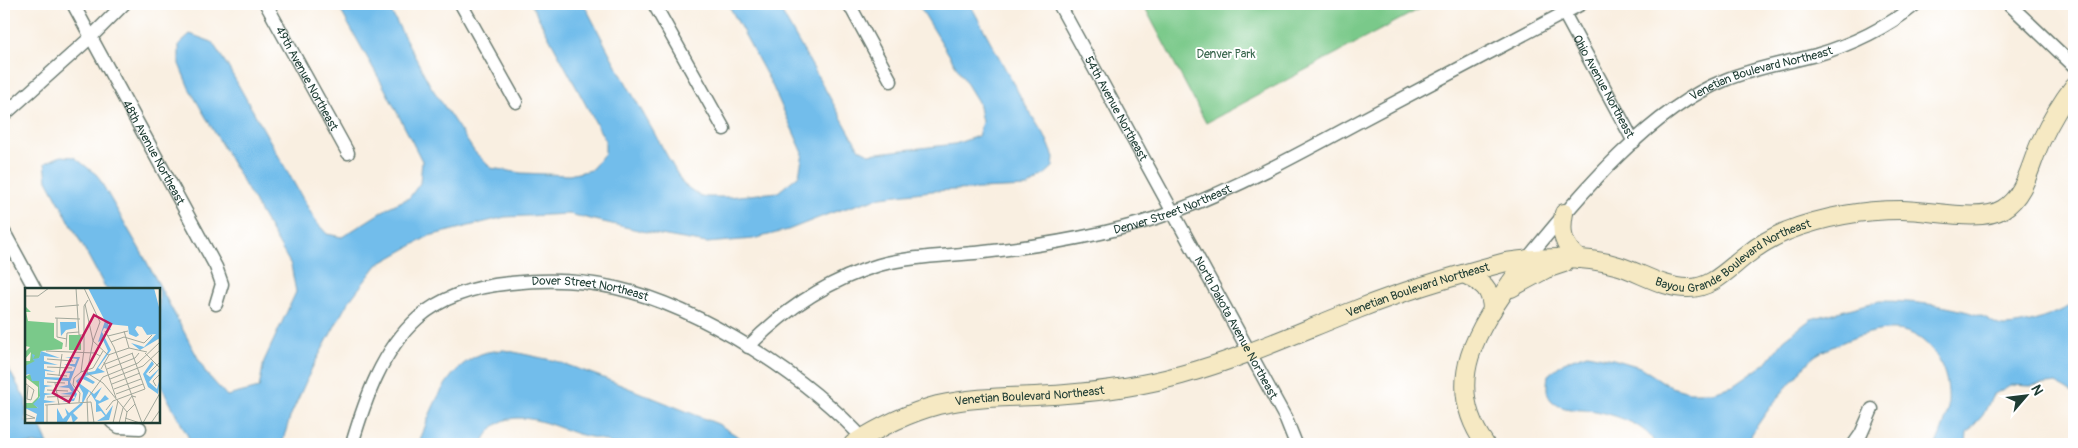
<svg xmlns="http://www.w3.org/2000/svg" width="2078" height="448" font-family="Pangolin,sans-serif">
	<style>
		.green { fill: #7ac98a; stroke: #4c835f }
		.water { fill: #72bdeb; stroke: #487d90 }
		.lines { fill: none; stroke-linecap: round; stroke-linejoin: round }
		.street-casing { stroke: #6b7b71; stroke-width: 15 }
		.secondary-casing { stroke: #6b7b71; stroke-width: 20 }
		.street { stroke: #fff; stroke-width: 12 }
		.secondary { stroke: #f6e9c3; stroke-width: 18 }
		.labels { text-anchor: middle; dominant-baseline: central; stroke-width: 4; stroke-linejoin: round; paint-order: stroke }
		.park-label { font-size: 12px; fill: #3a674e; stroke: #fff }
		.street-label { font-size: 12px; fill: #1f3d34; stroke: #fff }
		.inset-road { fill: none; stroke: #a2a89c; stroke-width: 1 }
		.view { fill: #c2185b; fill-opacity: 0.15; stroke: #c2185b; stroke-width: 2.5 }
		.inset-edge { fill: none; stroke: #1f3d34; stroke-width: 2.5 }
	</style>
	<rect width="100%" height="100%" fill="#fff"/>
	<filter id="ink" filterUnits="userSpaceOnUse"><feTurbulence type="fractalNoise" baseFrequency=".02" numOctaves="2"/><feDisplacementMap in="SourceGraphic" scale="10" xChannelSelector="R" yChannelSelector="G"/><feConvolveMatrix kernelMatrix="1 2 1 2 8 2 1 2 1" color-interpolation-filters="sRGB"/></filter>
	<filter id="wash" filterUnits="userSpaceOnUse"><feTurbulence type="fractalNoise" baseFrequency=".0096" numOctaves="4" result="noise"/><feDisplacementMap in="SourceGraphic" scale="20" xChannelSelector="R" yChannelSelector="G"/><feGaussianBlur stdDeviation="1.12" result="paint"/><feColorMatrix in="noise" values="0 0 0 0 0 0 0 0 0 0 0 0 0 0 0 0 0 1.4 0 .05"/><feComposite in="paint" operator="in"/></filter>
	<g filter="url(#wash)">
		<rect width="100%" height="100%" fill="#f9efe1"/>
		<!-- green -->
		<path class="green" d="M 1143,4 L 1429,4 L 1206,123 Z"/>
		<!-- water -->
		<path class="water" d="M 337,4 L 387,4 L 430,85 L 474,151 L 491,168 L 521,173 L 569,175 L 591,170 L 605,153 L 605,140 L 531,4 L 584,4 L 612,58 L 683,184 L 701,197 L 729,197 L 778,192 L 799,175 L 803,153 L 771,83 L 728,4 L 777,4 L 859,149 L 869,154 L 955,144 L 978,136 L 982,122 L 978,102 L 918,4 L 970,4 L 1024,103 L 1047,140 L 1054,157 L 1053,167 L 1043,176 L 1027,187 L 931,191 L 881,197 L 831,213 L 788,230 L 753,239 L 707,243 L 655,234 L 569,214 L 505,217 L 429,236 L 377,265 L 347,304 L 312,368 L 290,417 L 282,444 L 192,444 L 159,382 L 159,289 L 106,289 L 47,180 L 45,163 L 61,156 L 74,157 L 97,175 L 143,255 L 206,373 L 227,396 L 259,388 L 264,361 L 296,292 L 291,265 L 189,88 L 179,64 L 179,44 L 190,34 L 212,42 L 227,65 L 316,222 L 327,234 L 342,237 L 391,206 L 409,198 L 420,183 L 422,161 L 385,89 Z
			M 1879,301 C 1914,301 1948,305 1981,316 C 1989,318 1997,327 2005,326 C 2029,325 2054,315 2074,304 L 2074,394 L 2056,383 L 2030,386 L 2010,385 L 1993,395 L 1983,415 L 1967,433 L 1966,444 L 1936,444 C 1941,432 1948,417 1948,404 C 1949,387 1946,372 1937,357 C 1914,320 1879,327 1843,342 C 1835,346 1824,350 1816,355 C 1810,359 1805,366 1800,372 C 1779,395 1761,417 1746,444 L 1655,444 C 1648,426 1618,416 1600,412 C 1585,408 1564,413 1552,401 C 1545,394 1547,384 1548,375 L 1564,362 L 1587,354 L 1613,359 L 1640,367 L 1671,387 L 1689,392 L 1712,392 L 1733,386 L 1766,363 L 1784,340 L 1811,319 Z
			M 504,350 L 556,361 L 601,377 L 718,424 L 750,444 L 612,444 C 600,437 585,437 572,432 C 541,421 500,402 482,444 L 419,444 C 430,411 446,367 481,354 C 488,351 497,351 504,350 Z
			M 4,361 L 26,400 L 26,422 L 38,422 L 48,444 L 4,444 Z"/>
	</g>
	<g filter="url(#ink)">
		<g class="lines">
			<!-- street casing -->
			<g class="street-casing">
				<g id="street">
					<path id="s1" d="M 73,4 L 216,267 L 222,284 L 216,304"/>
					<path id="s2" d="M 266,4 L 348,153"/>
					<path d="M 461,4 L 516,102"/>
					<path d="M 654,4 L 724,129"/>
					<path d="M 849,4 L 891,81"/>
					<path id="s3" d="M 1059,4 L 1286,419 L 1296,444"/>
					<path id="s4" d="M 1559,4 L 1634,142"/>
					<path d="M 2009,4 L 2074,66"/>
					<path d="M 4,115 L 91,37 L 124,4"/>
					<path d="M 4,232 L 35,289"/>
					<path id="s5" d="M 1527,259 C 1579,196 1648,111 1725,80 C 1754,68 1785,63 1816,55 C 1851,45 1888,27 1916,4"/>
					<path id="s6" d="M 748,347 C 784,310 829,280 879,265 C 913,256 948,256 984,252 C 1048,245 1115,234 1176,211 C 1241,186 1301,153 1362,120 C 1435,81 1508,43 1581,4"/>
					<path d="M 112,422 L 119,427 L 140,428"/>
					<path id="s7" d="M 352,444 C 365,400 382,350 418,318 C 443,296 478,286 511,283 C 546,279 582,280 616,288 C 703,308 809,378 867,443"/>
					<path d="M 1854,444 L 1861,434 L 1872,409"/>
				</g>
			</g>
			<!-- secondary casing -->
			<g class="secondary-casing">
				<g id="secondary">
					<path d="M 1564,213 C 1560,233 1563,246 1579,259"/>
					<path d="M 1464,274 C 1482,283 1492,288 1492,311"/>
					<path d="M 1511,288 L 1546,269 L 1564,263"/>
					<path id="s8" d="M 853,444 C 878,428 908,413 938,405 C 981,395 1023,398 1066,394 C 1104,391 1145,385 1181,375 C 1243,358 1299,332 1358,309 C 1406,290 1457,275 1506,262 C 1542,257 1583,255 1619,266 C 1641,273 1664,288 1687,288 C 1712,289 1729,268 1748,254 C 1760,244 1773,237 1787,231 C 1823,217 1864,210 1902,210 C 1930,210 1981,223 2003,209 C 2026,195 2030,164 2041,141 C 2050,122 2061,103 2074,86"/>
					<path d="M 1485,444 C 1436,375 1488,316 1527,259"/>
				</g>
			</g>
			<!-- street -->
			<use href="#street" class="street"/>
			<!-- secondary -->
			<use href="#secondary" class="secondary"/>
		</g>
	</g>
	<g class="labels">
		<!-- park labels -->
		<g class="park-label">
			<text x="1226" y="54">Denver Park</text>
		</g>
		<!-- street labels -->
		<g class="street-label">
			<text stroke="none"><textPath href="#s5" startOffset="306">Venetian Boulevard Northeast</textPath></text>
			<text stroke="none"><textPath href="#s2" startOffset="85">49th Avenue Northeast</textPath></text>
			<text stroke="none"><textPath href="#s4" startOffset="94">Ohio Avenue Northeast</textPath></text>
			<text stroke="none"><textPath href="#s3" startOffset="119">54th Avenue Northeast</textPath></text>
			<text stroke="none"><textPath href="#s1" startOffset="169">48th Avenue Northeast</textPath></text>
			<text stroke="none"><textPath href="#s6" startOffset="456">Denver Street Northeast</textPath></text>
			<text stroke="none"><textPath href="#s8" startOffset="924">Bayou Grande Boulevard Northeast</textPath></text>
			<text stroke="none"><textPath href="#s8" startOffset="591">Venetian Boulevard Northeast</textPath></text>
			<text stroke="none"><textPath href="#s7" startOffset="325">Dover Street Northeast</textPath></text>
			<text stroke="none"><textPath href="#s3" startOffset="369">North Dakota Avenue Northeast</textPath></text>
			<text stroke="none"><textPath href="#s8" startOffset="186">Venetian Boulevard Northeast</textPath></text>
		</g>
	</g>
	<!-- overview -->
	<g transform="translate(25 288)">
		<rect width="135" height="135" fill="#f9efe1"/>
		<path d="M 1,19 L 6,24 L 1,24 L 3,33 L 29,35 L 29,50 L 38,55 L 37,61 L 16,63 L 15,69 L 4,79 L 0,78 L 1,73 L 5,73 L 6,64 L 0,71 L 0,64 L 5,59 L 0,58 L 0,23 ZM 44,47 L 56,47 L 56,62 L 44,62 ZM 5,86 L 14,93 L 15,108 L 10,117 L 13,120 L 0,120 L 0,115 L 7,115 L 13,109 L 13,99 L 0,89 Z" fill="#7ac98a"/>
		<path d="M 63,0 L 129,0 L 135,23 L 135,50 L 115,62 L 106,55 L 119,59 L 131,46 L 122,47 L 117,39 L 112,38 L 110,41 L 114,47 L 111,49 L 104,46 L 103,38 L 83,36 L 86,42 L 79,40 L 77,44 L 86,62 L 73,80 L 80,84 L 60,88 L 70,94 L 68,96 L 58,91 L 54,95 L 69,106 L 77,99 L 70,111 L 75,113 L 80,107 L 84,111 L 73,116 L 81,127 L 88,117 L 84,132 L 72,133 L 80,128 L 76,123 L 71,124 L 71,114 L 64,103 L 57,117 L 48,125 L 53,130 L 48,135 L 46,127 L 41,135 L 32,135 L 32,120 L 38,131 L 42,127 L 40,120 L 44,125 L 57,114 L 58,105 L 51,93 L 60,85 L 70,83 L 83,63 L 78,52 L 73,54 L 80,33 ZM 35,34 L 51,34 L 51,40 L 41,42 L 36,48 ZM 16,63 L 35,70 L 19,68 L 19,73 L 33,77 L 19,76 L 19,81 L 31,84 L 20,83 L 20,89 L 44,90 L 45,85 L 37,84 L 48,83 L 50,79 L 39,76 L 50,76 L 52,71 L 40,69 L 55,69 L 45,94 L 52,106 L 49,113 L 37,114 L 50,110 L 49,107 L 35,106 L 47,104 L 44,100 L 33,99 L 43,97 L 43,93 L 19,91 L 19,97 L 28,98 L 20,99 L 19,105 L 29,106 L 20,107 L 19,112 L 31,114 L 19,115 L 19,135 L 10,135 L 12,126 L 0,120 L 13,120 L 8,116 L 15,109 L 14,93 L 7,93 L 5,86 L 0,87 L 0,78 L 10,73 L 8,72 L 7,66 L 10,67 L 8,71 L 14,70 ZM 127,73 L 129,76 L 121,86 L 125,89 L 135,80 L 124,94 L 132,101 L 135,90 L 133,106 L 123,99 L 118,86 Z" fill="#72bdeb"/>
		<path class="inset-road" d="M 51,0 L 54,47 L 59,47M 59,0 L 75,34 L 68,53M 0,8 L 13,8 L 24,0M 60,16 L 68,53 L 62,85 L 78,95 L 102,124M 30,19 L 54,17M 30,30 L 55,31M 32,30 L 32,49 L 42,51M 80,43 L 89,59 L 117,135M 99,43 L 104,60 L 122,64M 83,48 L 103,43M 68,53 L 83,67 L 104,60M 86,54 L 99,49 L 119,55 L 127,47M 41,59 L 42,45 L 54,44M 21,63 L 70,65 L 75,68M 120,65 L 135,80M 22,71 L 48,73M 79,74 L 91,110M 80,76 L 108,65M 22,79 L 47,80M 76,81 L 84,67M 82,81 L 110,70 L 114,65M 56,84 L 59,62 L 59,18 L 63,12M 124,85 L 135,74M 22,86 L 42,88M 34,88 L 37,66M 85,91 L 118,78 L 135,62M 22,94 L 40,95M 0,95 L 9,102 L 6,112 L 2,111 L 3,98M 30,95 L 34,117M 87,96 L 115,85M 131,98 L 128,93 L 135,86M 89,101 L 116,91M 22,102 L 43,103M 91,106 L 118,96M 22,109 L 46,108M 54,114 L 55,105 L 48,97 L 49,90 L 56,84 L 68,80 L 78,63M 20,117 L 66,114 L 69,135M 22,117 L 22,134M 81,122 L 88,113 L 120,101 L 107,65M 0,126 L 10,130 L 0,131M 100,130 L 115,135M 63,135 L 62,111 L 78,89 L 113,75 L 135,54M 88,135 L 93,113M 94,135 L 98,120 L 107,108 L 111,109M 100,135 L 102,124 L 110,116M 118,135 L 135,105M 126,135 L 135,122"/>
		<path class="view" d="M 69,27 L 86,36 L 44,114 L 28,105 Z"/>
		<rect width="135" height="135" class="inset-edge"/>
	</g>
	<!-- margin -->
	<rect width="2078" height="448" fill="none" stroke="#fff" stroke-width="20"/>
	<!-- north arrow -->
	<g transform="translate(2026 396) rotate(62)" stroke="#ffffff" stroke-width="4" paint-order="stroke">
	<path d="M0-4L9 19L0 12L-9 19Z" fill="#1f3d34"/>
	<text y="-8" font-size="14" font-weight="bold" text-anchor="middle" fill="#1f3d34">N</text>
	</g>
</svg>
